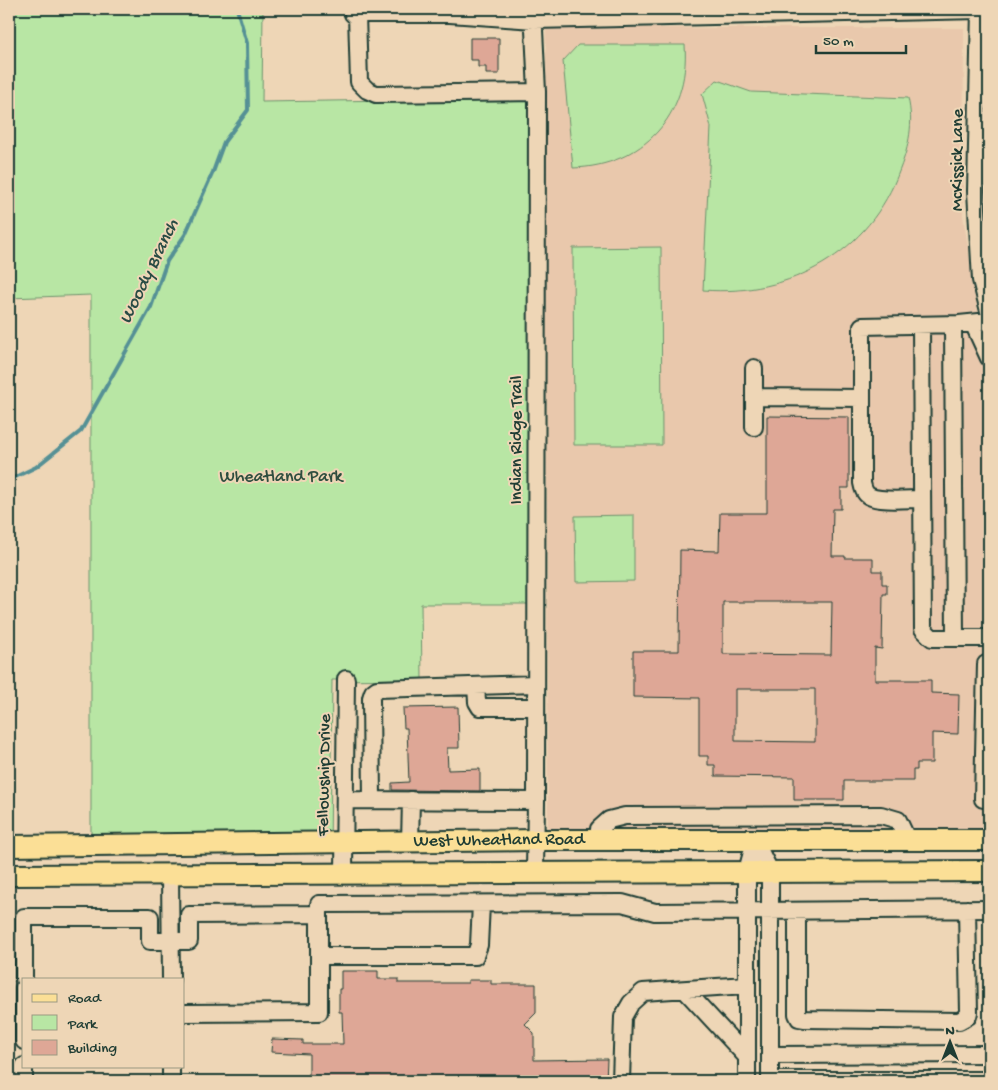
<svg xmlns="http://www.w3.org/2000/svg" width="998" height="1090" font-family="'Gochi Hand',sans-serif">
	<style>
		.built { fill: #e9c8ac }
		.green { fill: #b8e6a4; stroke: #6c926c }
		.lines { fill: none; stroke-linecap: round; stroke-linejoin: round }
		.stream { stroke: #549095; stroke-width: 4 }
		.building { fill: #dea796; stroke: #1f3d34; fill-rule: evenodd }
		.minor-casing { stroke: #1f3d34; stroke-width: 20 }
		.major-casing { stroke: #1f3d34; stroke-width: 24 }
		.minor { stroke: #eed6b6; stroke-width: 16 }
		.major { stroke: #fbdf96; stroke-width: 20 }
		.labels { text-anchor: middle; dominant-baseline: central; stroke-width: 4; stroke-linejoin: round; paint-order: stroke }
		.street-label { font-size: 18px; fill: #1f3d34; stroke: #eed6b6 }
		.park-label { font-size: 18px; fill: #2e4e3f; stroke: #eed6b6 }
		.water-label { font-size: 19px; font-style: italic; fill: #284b44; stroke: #eed6b6 }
	</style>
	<rect width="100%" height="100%" fill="#eed6b6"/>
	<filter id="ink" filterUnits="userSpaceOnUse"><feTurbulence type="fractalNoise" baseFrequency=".02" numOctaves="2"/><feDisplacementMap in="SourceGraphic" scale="10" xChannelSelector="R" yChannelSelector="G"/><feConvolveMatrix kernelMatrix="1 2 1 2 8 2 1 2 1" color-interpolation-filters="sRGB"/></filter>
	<g filter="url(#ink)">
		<!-- built -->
		<path class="built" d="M 546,28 L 964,28 L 963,216 L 980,323 L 989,342 L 989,829 L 548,831 Z"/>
		<!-- green -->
		<path class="green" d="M 9,9 L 263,9 L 262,102 L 530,98 L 530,604 L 421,604 L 422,679 L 332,680 L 330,850 L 91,852 L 91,295 L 9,298 Z
			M 578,45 L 685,45 C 690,115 643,166 573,168 L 563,61 Z
			M 717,80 L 751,92 L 908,98 C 914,123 909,146 900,169 C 870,253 790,297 703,290 L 711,127 L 702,94 Z
			M 661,247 L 662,445 L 574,445 L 573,248 Z
			M 634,515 L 634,581 L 576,582 L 575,516 Z"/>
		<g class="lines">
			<!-- stream -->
			<path class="stream" d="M 9,480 L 36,467 L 81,431 L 151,307 L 167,261 L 185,235 L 213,172 L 224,142 L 248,110 L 247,43 L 237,9"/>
		</g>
		<!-- building -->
		<path class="building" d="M 470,38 L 499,38 L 499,74 L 486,74 L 486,67 L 478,67 L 478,60 L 470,60 Z
			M 767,416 L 849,417 L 849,488 L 841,488 L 841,509 L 833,509 L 832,556 L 845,556 L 845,558 L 873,558 L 873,571 L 882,571 L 882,584 L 887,584 L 887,594 L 883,594 L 882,649 L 875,648 L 875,680 L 931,680 L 931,693 L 959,694 L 958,734 L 932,733 L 932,763 L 917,763 L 917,770 L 913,770 L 913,781 L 844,781 L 844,800 L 794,800 L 794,777 L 715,776 L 715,765 L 708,765 L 708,756 L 699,756 L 699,698 L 633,697 L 633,651 L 679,651 L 680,550 L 719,551 L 720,513 L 767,513 ZM 723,602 L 832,602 L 831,655 L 723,654 ZM 735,689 L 815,689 L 815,742 L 735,741 Z
			M 458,707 L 459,748 L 447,748 L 448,770 L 480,769 L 480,791 L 392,790 L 392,783 L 409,782 L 407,728 L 404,728 L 403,708 Z
			M 341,971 L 378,971 L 378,979 L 398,979 L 398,983 L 468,983 L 468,980 L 491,980 L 491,984 L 536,984 L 536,1013 L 525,1024 L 534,1033 L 534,1060 L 607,1059 L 606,1081 L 309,1081 L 309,1054 L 271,1052 L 272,1039 L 303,1040 L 303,1044 L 343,1044 L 342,1012 L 339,1012 L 339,989 L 341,989 Z"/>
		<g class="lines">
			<!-- minor casing -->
			<g class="minor-casing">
				<path id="minor" d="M 354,9 L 353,14 L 450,14 L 534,20 L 980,10 L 989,13
					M 533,9 L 537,92 L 536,801 L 535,872
					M 980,9 L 976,191 L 981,280 L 989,311
					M 357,14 L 359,82 L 367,90 L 376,94 L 537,92
					M 973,323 L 989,358
					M 921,325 L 923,629 L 932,638 L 989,638
					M 953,325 L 955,638
					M 754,368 L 754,427
					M 754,397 L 862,398
					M 921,499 C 908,499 880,502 869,496 C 864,493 863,488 862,483 L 862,326 L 959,324 L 989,321
					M 989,664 L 986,664 L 983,799 L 989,799
					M 476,686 L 477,702 L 480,707 L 536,707
					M 345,800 L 536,801
					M 372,800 L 371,698 L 373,692 L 377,689 L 536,684
					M 599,840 L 599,829 L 609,820 L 625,816 L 881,815 L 898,820 L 908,841
					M 755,841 L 770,871 L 770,1081
					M 410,842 L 411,800
					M 344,873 L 346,679
					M 170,875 L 171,979
					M 797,912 L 797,1014 L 799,1018 L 805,1019 L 959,1021 L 968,1016 L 969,1012 L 967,909
					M 320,956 L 475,956 L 479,945 L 481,904
					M 24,979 L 24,917 L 150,917 L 150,941 L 189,941 L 189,915 L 319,914
					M 24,987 L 24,1041
					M 685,990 L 747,1057
					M 184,1013 L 319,1012 L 319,904 L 622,903 L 655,912 L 989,909
					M 770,1055 L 989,1054
					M 24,1066 L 24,1081
					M 171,1066 L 171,1081
					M 770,1080 L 989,1080
					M 621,1081 L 623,1017 L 631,1003 L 643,992 L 746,985
					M 747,1081 L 747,871 L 755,841"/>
			</g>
			<!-- major casing -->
			<g class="major-casing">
				<g id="major">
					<path id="s1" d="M 9,846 L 535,840 L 989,840"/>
					<path d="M 9,875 L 989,871"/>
				</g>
			</g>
			<!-- minor -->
			<use href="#minor" class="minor"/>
			<!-- major -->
			<use href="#major" class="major"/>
		</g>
	</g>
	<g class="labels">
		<!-- street labels -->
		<g class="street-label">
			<text transform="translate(958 160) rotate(-90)">McKissick Lane</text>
			<text transform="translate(517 440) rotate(-90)">Indian Ridge Trail</text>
			<text transform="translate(325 775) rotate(-89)">Fellowship Drive</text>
			<text stroke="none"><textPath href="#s1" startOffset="490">West Wheatland Road</textPath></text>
		</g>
		<!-- park labels -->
		<g class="park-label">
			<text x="281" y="477">Wheatland Park</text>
		</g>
		<!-- water labels -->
		<g class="water-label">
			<text transform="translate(150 272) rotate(-64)">Woody Branch</text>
		</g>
	</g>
	<!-- margin -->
	<rect width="998" height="1090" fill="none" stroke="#eed6b6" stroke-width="30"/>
	<rect x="15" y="15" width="968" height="1060" fill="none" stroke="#1f3d34" stroke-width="2" filter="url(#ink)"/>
	<!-- legend -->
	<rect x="22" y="978" width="162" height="90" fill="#eed6b6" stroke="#9b9982"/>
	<rect x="32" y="994" width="25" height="8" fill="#fbdf96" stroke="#9b9982"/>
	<text x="68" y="1002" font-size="15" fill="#1f3d34">Road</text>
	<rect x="32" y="1015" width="25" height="15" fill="#b8e6a4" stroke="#9b9982"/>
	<text x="68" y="1028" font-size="15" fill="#1f3d34">Park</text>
	<rect x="32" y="1040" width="25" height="15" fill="#dea796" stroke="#9b9982"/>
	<text x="68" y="1052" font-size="15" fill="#1f3d34">Building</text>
	<!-- north arrow -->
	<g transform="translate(950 1042)" stroke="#eed6b6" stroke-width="4" paint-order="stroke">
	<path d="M0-4L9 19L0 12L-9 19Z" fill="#1f3d34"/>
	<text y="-8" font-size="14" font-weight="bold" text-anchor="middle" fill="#1f3d34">N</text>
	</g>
	<!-- scale -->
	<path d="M816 45v8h90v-8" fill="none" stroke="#1f3d34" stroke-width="2.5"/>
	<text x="823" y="45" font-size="15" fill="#1f3d34" stroke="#eed6b6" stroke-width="4" paint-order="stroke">50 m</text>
</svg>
